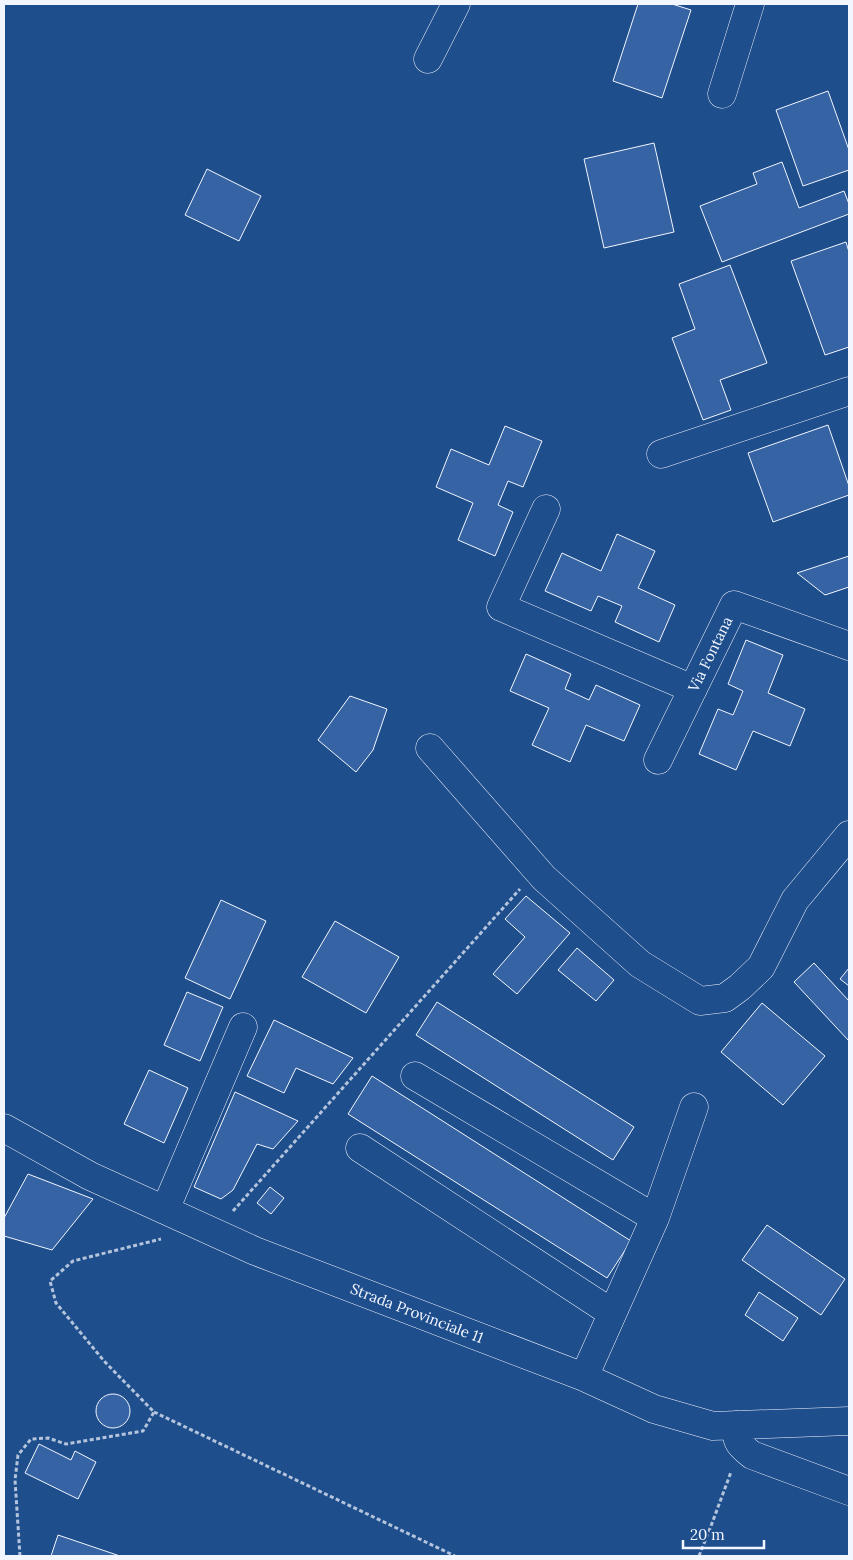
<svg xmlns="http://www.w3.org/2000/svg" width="853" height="1560" font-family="Lora,serif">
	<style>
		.building { fill: #3563a3; stroke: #f2f6ff }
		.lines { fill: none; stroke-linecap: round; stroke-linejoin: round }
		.minor-casing { stroke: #f2f6ff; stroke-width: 29 }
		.path { stroke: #b3c4dc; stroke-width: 3; stroke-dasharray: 4 2.5; stroke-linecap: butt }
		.minor { stroke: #1f4e8c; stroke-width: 28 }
		.labels { text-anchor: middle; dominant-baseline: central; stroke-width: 4; stroke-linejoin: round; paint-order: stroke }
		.street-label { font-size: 15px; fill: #f2f6ff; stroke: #1f4e8c }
	</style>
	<rect width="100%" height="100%" fill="#1f4e8c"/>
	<!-- building -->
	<path class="building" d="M 638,4 L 672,4 L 691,10 L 662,98 L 613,81 Z
		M 828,91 L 849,150 L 849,170 L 803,186 L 776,110 Z
		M 654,143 L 674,232 L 604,248 L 584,159 Z
		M 782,162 L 799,208 L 844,191 L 849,204 L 849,214 L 722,262 L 700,206 L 757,184 L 753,173 Z
		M 207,169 L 261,196 L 239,241 L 185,215 Z
		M 846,242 L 849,252 L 849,347 L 825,355 L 791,261 Z
		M 730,265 L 767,363 L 720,380 L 731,410 L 703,420 L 672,338 L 695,329 L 679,284 Z
		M 828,425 L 849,486 L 849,495 L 773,522 L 748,453 Z
		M 505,426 L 542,441 L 523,487 L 508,481 L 498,505 L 513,512 L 495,556 L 458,540 L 473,503 L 436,487 L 451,449 L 489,465 Z
		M 617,534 L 655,551 L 638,588 L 675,605 L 659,642 L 615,622 L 622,606 L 598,596 L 591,611 L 545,591 L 562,553 L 601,571 Z
		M 849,556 L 849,587 L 825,595 L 797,573 Z
		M 746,640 L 783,655 L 768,693 L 805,709 L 790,746 L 753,731 L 736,770 L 699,754 L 718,709 L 733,715 L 743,691 L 728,684 Z
		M 526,654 L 571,674 L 565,689 L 589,700 L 596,685 L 640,705 L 624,741 L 586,725 L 570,762 L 532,745 L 549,708 L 510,691 Z
		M 350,696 L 387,709 L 373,750 L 356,772 L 318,740 Z
		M 526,896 L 570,933 L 517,994 L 493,974 L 525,937 L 505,919 Z
		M 221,900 L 266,921 L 230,999 L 185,978 Z
		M 335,921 L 399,957 L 366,1013 L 302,977 Z
		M 577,948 L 614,980 L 596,1001 L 558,970 Z
		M 814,963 L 849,1001 L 849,1041 L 794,982 Z
		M 849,968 L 849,986 L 840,979 Z
		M 187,992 L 223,1007 L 200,1061 L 164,1045 Z
		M 437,1002 L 634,1127 L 613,1160 L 416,1035 Z
		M 762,1003 L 825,1056 L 783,1105 L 721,1052 Z
		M 274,1020 L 353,1058 L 333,1084 L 296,1068 L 284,1093 L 247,1076 Z
		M 149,1070 L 188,1088 L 164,1143 L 124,1124 Z
		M 372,1076 L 631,1241 L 607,1278 L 348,1114 Z
		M 235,1092 L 298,1121 L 273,1149 L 257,1144 L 233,1190 L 221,1199 L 194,1187 Z
		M 28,1174 L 93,1199 L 52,1250 L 4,1236 L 4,1218 Z
		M 270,1187 L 284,1198 L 271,1214 L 257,1203 Z
		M 767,1225 L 845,1279 L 821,1315 L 742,1260 Z
		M 759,1292 L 798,1318 L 783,1341 L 745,1315 Z
		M96 1411a17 17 0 1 1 34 0a17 17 0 1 1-34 0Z
		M 39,1444 L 71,1460 L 75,1451 L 96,1462 L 78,1499 L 25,1473 Z
		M 58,1535 L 120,1556 L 51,1556 Z"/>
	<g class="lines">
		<!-- minor casing -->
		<g class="minor-casing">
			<path id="minor" d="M 428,59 L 456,4
				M 722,94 L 750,4
				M 661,454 L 849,391
				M 546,509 L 501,607 L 693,689
				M 430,748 L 544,878 L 640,964 L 700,1001 L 725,998 L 740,987 L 761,967 L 795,900 L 849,835
				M 658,760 L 734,605 L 849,646
				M 415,1076 L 655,1218 L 584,1377
				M 4,1128 L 90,1176 L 255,1251 L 584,1377 L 654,1409 L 713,1426 L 849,1421
				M 360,1148 L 612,1313
				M 165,1210 L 243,1027
				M 655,1218 L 694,1107
				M 736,1425 C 736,1442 739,1445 752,1455 L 849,1491"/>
		</g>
		<!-- path -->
		<path class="path" d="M 233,1211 L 520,889
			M 154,1412 L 455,1556
			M 20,1556 L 15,1480 L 18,1455 L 31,1439 L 48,1438 L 66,1444 L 143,1431 L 154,1412 L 104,1361 L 56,1303 L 50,1281 L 73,1261 L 161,1239
			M 699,1556 L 711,1526 L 731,1472"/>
		<!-- minor -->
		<use href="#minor" class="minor"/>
	</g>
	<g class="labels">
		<!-- street labels -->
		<g class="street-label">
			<text transform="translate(710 654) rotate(-64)">Via Fontana</text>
			<text transform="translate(417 1313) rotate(21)">Strada Provinciale 11</text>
		</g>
	</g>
	<!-- border -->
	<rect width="853" height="1560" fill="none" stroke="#f2f6ff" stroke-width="10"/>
	<!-- scale -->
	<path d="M683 1540v8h81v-8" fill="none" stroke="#f2f6ff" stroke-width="2.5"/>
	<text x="690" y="1540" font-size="15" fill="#f2f6ff" stroke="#1f4e8c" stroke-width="4" paint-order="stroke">20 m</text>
</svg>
